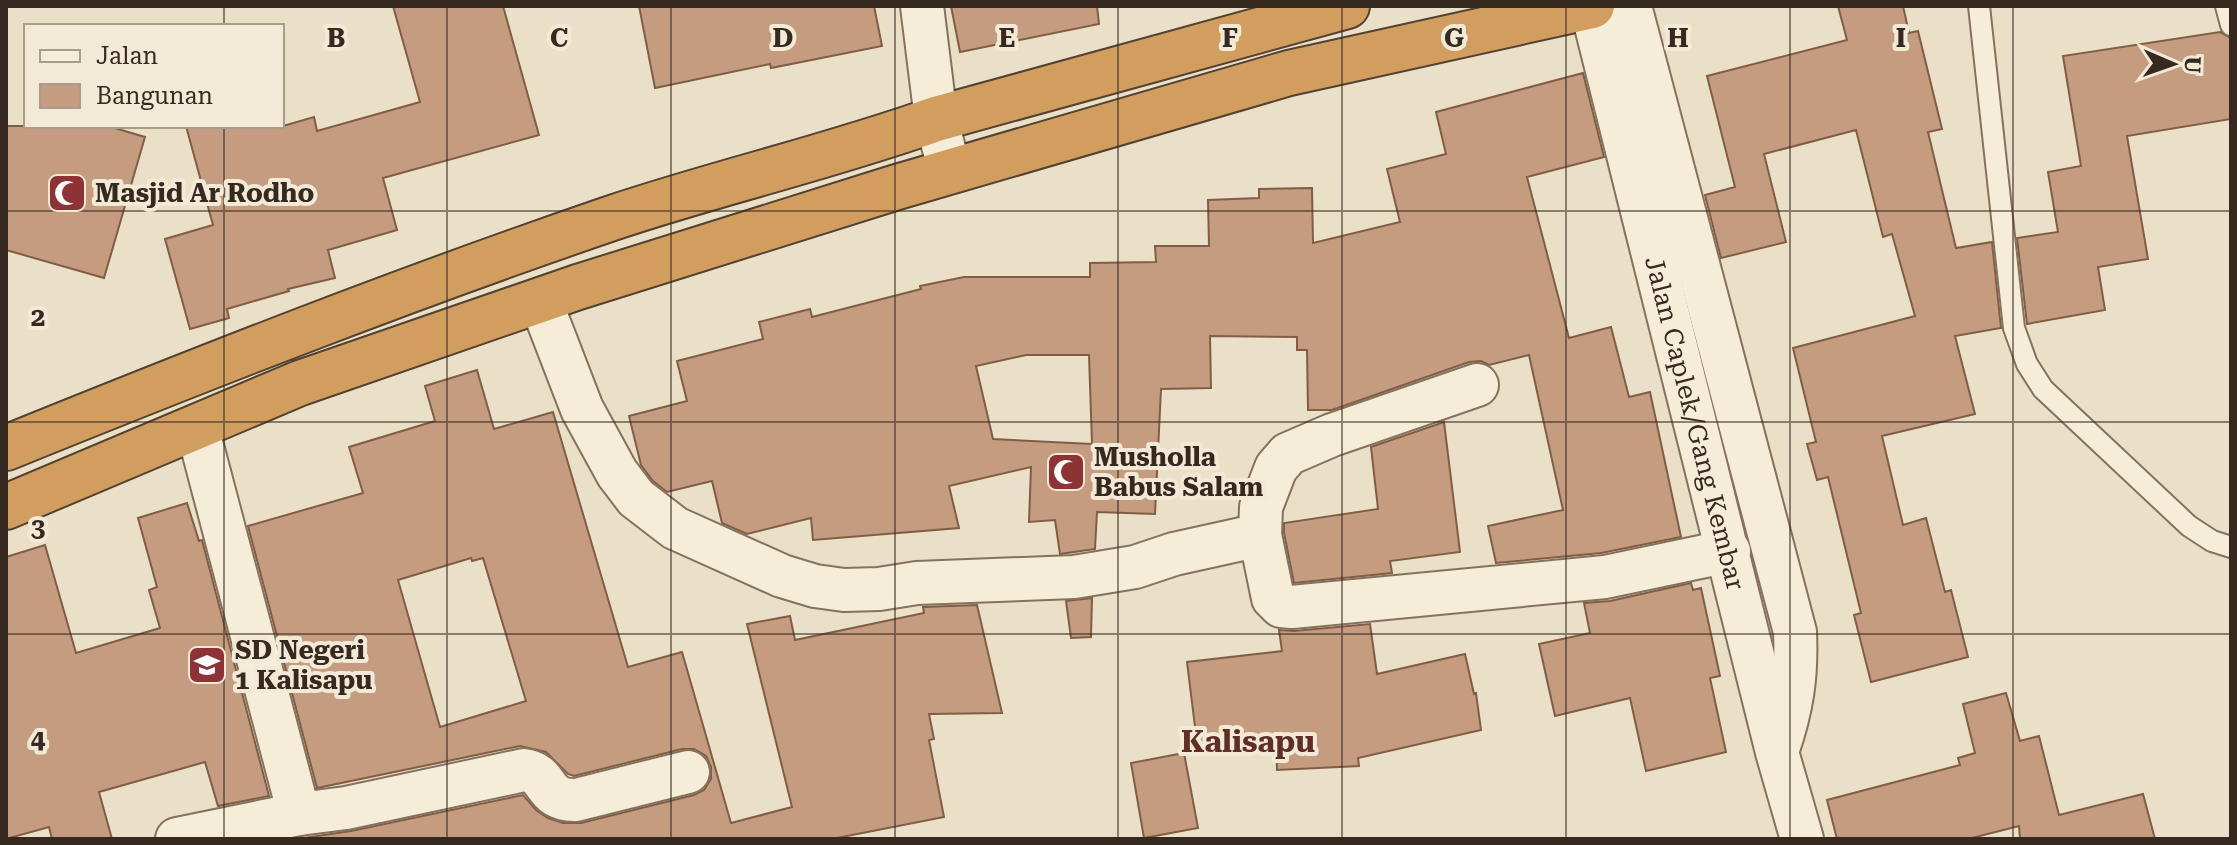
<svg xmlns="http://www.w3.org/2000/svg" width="2237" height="845" font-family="'Roboto Serif',serif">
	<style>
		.building { fill: #c59c80; stroke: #815d46; stroke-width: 2; fill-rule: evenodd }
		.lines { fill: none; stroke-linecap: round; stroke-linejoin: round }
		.lane-casing { stroke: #84725e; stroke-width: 24 }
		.street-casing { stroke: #84725e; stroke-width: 46 }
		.highway-casing { stroke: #534131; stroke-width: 48 }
		.lane { stroke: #f6edd9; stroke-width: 20 }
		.street { stroke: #f6edd9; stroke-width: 42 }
		.highway { stroke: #d29e60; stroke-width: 44 }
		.grid { fill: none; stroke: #362a20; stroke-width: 2; stroke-opacity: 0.55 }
		.labels { text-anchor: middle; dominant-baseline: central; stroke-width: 8; stroke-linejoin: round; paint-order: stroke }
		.poi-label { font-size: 26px; font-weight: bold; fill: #362a20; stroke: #f2ead6; text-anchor: start }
		.street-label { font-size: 26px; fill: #362a20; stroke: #f2ead6 }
		.quarter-label { font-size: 30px; font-weight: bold; fill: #5f2f23; stroke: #f2ead6 }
		.grid-label { font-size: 26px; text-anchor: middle; font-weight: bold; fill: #362a20; stroke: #f2ead6; stroke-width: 8; stroke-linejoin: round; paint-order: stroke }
	</style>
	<rect width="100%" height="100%" fill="#eadfc7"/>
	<!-- building -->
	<path class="building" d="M 393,6 L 503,6 L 539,135 L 383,178 L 397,230 L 328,250 L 335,278 L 288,289 L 289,291 L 227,309 L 229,318 L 190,329 L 165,239 L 213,225 L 186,126 L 283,126 L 314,117 L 317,131 L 420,102 Z
		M 639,6 L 874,6 L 882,46 L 771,68 L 770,64 L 655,88 Z
		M 951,6 L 1097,6 L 1099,24 L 960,52 Z
		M 1838,6 L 1903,6 L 1909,33 L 1918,31 L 1942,129 L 1928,132 L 1956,248 L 1992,242 L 2001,328 L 1955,336 L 1975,414 L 1882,436 L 1903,525 L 1926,518 L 1945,592 L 1951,590 L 1968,657 L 1871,682 L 1854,615 L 1861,613 L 1828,477 L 1817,480 L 1807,444 L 1816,442 L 1793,348 L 1915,316 L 1892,234 L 1883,237 L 1856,130 L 1764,154 L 1786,242 L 1721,258 L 1705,195 L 1735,187 L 1707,76 L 1847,40 Z
		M 2220,32 L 2231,38 L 2231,119 L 2127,136 L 2148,259 L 2098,267 L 2105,310 L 2027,324 L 2017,238 L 2058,232 L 2048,172 L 2081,166 L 2063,56 Z
		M 1583,73 L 1604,157 L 1527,177 L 1569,338 L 1611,327 L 1629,397 L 1650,392 L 1681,537 L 1601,553 L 1496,563 L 1488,526 L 1563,510 L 1529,355 L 1489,365 L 1481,361 L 1469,362 L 1332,410 L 1308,410 L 1307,350 L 1297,350 L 1297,337 L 1210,336 L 1211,388 L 1161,389 L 1155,514 L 1097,512 L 1095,549 L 1060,554 L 1055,520 L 1029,522 L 1031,467 L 949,486 L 959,528 L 813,540 L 811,518 L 747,534 L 722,523 L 712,481 L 667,492 L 653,481 L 641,465 L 629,416 L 687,401 L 677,361 L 763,339 L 759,322 L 810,309 L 812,317 L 921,289 L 920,286 L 964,277 L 1090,277 L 1090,263 L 1156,262 L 1155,246 L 1209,246 L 1208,200 L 1259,198 L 1259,189 L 1312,188 L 1313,243 L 1400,222 L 1387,169 L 1446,154 L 1436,112 ZM 1026,355 L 1089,355 L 1092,444 L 993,439 L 976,366 Z
		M 6,126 L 108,126 L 145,137 L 104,278 L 6,250 Z
		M 477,370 L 494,429 L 553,412 L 628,667 L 682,652 L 731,823 L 792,807 L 747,624 L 790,616 L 795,640 L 924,613 L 923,607 L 977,605 L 1002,713 L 929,714 L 934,739 L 929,740 L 944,817 L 832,839 L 297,839 L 351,831 L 523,795 L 536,810 L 548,818 L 563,823 L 581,823 L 694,795 L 704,790 L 711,779 L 711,767 L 706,756 L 694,749 L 682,749 L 574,776 L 568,774 L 546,752 L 520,746 L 317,788 L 248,526 L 363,493 L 349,447 L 435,421 L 425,386 ZM 471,558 L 472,561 L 483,558 L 526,701 L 440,727 L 398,580 Z
		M 1444,422 L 1460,552 L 1390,561 L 1392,573 L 1294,583 L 1284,533 L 1284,523 L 1378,509 L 1371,447 Z
		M 187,503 L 199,541 L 202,540 L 269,796 L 218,806 L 205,762 L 99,792 L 112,839 L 52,839 L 49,827 L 6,839 L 6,557 L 45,545 L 76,653 L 160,628 L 149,590 L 157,587 L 138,518 Z
		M 1691,583 L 1693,590 L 1701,588 L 1720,676 L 1710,678 L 1726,752 L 1646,771 L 1630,698 L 1555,716 L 1539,644 L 1590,633 L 1584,603 L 1610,601 Z
		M 1092,598 L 1091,637 L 1071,638 L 1066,601 Z
		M 1370,624 L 1377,674 L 1465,654 L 1474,694 L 1476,693 L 1481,730 L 1358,758 L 1359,766 L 1277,770 L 1276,742 L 1198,751 L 1187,662 L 1282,651 L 1279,630 L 1294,631 Z
		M 2006,693 L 2020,741 L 2039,736 L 2059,815 L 2143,794 L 2155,839 L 2020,839 L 2019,826 L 1968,839 L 1837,839 L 1827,800 L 1960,765 L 1958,758 L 1975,753 L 1963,704 Z
		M 1184,753 L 1198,828 L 1144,838 L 1131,763 Z"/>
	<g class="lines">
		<!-- lane casing -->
		<g class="lane-casing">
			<path id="lane" d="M 1979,6 L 2014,328 L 2027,364 L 2043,389 L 2189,526 L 2212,541 L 2231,547
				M 2226,6 L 2231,25"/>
		</g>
		<!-- street casing -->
		<g class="street-casing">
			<g id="street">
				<path d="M 922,6 L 936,119 L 950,171"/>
				<path id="s1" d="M 1591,6 L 1777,752 L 1802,839"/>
				<path d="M 1630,6 L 1795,632 C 1797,676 1792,708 1778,749"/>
				<path d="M 540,300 L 582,409 L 617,473 L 636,498 L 675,528 L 782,576 L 815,586 L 844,590 L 879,589 L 917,583 L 1074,577 L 1135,567 L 1174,554 L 1260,535 L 1273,598 L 1281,606 L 1292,607 L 1605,577 L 1729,551"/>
				<path d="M 197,427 L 299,814 L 346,808 L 524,770 C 551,773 541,801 576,800 L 688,772"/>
				<path d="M 1260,535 L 1261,507 L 1276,468 L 1288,454 L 1332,435 L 1477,385"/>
				<path d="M 177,839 L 299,814"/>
			</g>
		</g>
		<!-- highway casing -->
		<g class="highway-casing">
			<path id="highway" d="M 6,448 C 206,367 407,288 612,218 C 719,182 830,157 936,119 L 1347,6
				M 6,507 L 300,383 L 578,287 L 897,187 L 1289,73 L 1592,6"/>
		</g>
		<!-- lane -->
		<use href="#lane" class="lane"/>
		<!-- street -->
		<use href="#street" class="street"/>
		<!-- highway -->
		<use href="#highway" class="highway"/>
	</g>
	<!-- grid -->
	<path class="grid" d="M 224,6 L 224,26M 447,6 L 447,839M 671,6 L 671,839M 895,6 L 895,839M 1118,6 L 1118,839M 1342,6 L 1342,839M 1566,6 L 1566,839M 1790,6 L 1790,839M 2013,6 L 2013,839M 224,126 L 224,839M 6,211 L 2231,211M 6,422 L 2231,422M 6,634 L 2231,634"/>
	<!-- icons -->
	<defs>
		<g id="mosque-square" transform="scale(2)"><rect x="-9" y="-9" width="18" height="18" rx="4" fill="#8e3335" stroke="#f2ead6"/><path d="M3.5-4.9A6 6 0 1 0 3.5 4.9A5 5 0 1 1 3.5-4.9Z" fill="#fff"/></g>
		<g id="school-square" transform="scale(2)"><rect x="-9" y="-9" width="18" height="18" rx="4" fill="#8e3335" stroke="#f2ead6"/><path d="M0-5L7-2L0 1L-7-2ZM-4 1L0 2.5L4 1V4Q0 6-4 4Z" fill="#fff"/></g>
	</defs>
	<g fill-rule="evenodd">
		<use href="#mosque-square" x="67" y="193"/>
		<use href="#mosque-square" x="1066" y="472"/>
		<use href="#school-square" x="207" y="665"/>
	</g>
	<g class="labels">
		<!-- poi labels -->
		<g class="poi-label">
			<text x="95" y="193">Masjid Ar Rodho</text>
			<text x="1094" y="457">Musholla<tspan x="1094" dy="30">Babus Salam</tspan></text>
			<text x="235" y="650">SD Negeri<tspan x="235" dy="30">1 Kalisapu</tspan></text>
		</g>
		<!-- street labels -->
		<g class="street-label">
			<text stroke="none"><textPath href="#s1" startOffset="430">Jalan Caplek/Gang Kembar</textPath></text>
		</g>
		<!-- quarter labels -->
		<g class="quarter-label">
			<text x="1248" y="741">Kalisapu</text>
		</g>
	</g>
	<g class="grid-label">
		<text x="336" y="47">B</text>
		<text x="559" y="47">C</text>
		<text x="783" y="47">D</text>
		<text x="1007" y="47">E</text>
		<text x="1230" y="47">F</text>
		<text x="1454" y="47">G</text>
		<text x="1678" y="47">H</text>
		<text x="1901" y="47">I</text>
		<text x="38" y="326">2</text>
		<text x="38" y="537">3</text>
		<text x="38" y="748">4</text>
	</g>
	<!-- border -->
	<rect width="2237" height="845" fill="none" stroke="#362a20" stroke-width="16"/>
	<!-- legend -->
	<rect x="24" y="24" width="260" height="104" fill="#f2ead6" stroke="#a79d8d" stroke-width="2"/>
	<rect x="40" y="50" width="40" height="12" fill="#f6edd9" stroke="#a79d8d" stroke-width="2"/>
	<text x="96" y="64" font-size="24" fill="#362a20">Jalan</text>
	<rect x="40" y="84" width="40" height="24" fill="#c59c80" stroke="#a79d8d" stroke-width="2"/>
	<text x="96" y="104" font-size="24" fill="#362a20">Bangunan</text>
	<!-- north arrow -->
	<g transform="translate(2173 64) rotate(92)" stroke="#f2ead6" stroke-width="6" paint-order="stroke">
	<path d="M0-6L14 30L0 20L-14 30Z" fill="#362a20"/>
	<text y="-12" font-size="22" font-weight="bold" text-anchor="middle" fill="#362a20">U</text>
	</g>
</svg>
